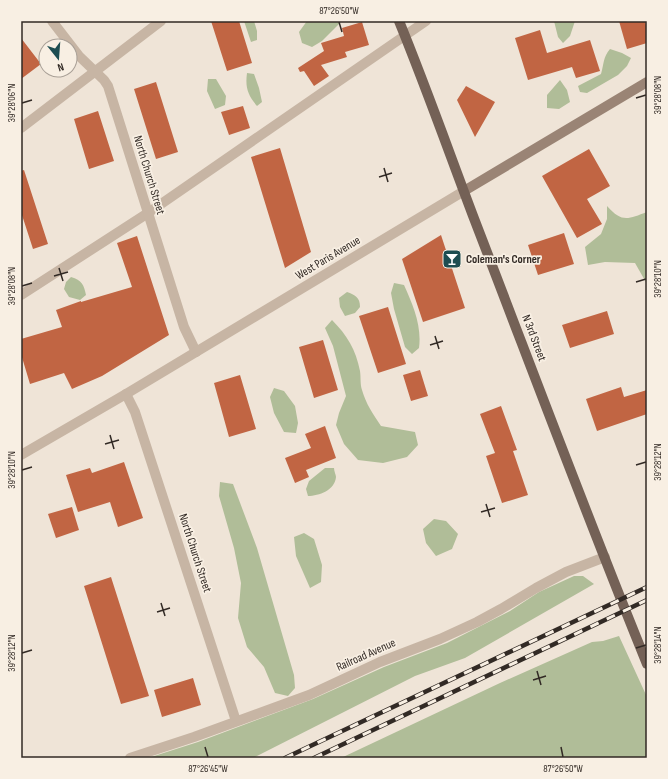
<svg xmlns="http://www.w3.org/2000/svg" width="668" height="779" font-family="'Sofia Sans Condensed',sans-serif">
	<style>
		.green { fill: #b0bd98 }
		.building { fill: #c16543 }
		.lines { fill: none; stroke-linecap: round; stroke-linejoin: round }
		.service { stroke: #c7b5a4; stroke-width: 10 }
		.minor { stroke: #c7b5a4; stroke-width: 10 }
		.tertiary { stroke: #c7b5a4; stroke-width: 10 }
		.secondary { stroke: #9a8475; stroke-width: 10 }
		.primary { stroke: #746156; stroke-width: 10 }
		.rail-casing { stroke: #322a25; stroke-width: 4.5 }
		.rail { stroke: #f8efe3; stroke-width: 3; stroke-dasharray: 9; stroke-linecap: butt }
		.ticks { fill: none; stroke: #322a25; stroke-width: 1.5 }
		.labels { text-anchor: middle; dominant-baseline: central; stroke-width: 3.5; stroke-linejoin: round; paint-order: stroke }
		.street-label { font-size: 12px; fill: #322a25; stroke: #f8efe3 }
		.poi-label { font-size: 12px; font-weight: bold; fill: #322a25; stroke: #f8efe3; text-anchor: start }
		.neatline { fill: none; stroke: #322a25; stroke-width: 1.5 }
		.ticks-label { font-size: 10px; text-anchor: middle; fill: #322a25 }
	</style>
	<rect width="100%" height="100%" fill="#efe4d7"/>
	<!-- green -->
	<path class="green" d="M 244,21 L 254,21 L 257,31 L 257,40 L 251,42 Z
		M 307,21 L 342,21 L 322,41 L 312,47 L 302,43 L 299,32 Z
		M 554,21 L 575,21 L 570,36 L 563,43 L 558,37 Z
		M 610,49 L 622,53 L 631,58 L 627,66 L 618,75 L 587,93 L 580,92 L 578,86 L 601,74 C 604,64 603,57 610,49 Z
		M 247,73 L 254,74 L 259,88 L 262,102 L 257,106 C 248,95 245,88 247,73 Z
		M 208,79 L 216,79 L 226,96 L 225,105 L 215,109 L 207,91 Z
		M 560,80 L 567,90 L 570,102 L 559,109 L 547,108 L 547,95 Z
		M 607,206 C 622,223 628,219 647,212 L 647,284 L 635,263 L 605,262 L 588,265 L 585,247 L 601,234 L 607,219 Z
		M 71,277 C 82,280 84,285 86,295 L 80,300 L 69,297 L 64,289 L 66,282 Z
		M 394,283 L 404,285 C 413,305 422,326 419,348 L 412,354 L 405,347 L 394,309 L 391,293 Z
		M 347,292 C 355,295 360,297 360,307 L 355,313 L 345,316 L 340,307 L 339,298 Z
		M 332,320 C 347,335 356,350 360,371 C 361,378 360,384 362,390 C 366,404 373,414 381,426 L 415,432 L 418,445 L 407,457 L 383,463 L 358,460 L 344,444 L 336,425 L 339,413 L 346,396 L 333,346 L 325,328 Z
		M 274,388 L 284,391 L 295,406 L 298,423 L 296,433 L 284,432 L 274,413 L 270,397 Z
		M 325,468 L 334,468 C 334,471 336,475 336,477 C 335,490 319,496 308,496 L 306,489 L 309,481 Z
		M 220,482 L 233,484 L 257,548 L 294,675 L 295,688 L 288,696 L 275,693 L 264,667 L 247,647 L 238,618 L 241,583 L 234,548 L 219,496 Z
		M 434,519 L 446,521 L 458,534 L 452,549 L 436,556 L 426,543 L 423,529 Z
		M 304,533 L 314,539 L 322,565 L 321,582 L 310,588 L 296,556 L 294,537 Z
		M 574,576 L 583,576 L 594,584 L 465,658 L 415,676 L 253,758 L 148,758 L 198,742 L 313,699 L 384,667 L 447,643 L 510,611 L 539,592 Z
		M 619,636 L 647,697 L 647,758 L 341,758 L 500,683 L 592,642 L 603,641 Z"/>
	<!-- building -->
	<path class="building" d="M 211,21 L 239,21 L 252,63 L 227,71 Z
		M 619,21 L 645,21 L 647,29 L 647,43 L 627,49 Z
		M 362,22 L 369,45 L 345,52 L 347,57 L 321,65 L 329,76 L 314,86 L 304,71 L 300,72 L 298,68 L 324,51 L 321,43 L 344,36 L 342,28 Z
		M 540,30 L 547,53 L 590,40 L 600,71 L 576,78 L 572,67 L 528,80 L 515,38 Z
		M 21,38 L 41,64 L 21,79 Z
		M 156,82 L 178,152 L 156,159 L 134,89 Z
		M 466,86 L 495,102 L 475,137 L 457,100 Z
		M 243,106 L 250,128 L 229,135 L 221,112 Z
		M 98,111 L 114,161 L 89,169 L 74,119 Z
		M 280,148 L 311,252 L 285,268 L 251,157 Z
		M 589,149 L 610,186 L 587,199 L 602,224 L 577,238 L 542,176 Z
		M 24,170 L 48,244 L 33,249 L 21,212 L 21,171 Z
		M 564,233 L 574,264 L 538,275 L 528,245 Z
		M 441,235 L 465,308 L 423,322 L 402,259 Z
		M 137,236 L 169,335 L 102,376 L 72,389 L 64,373 L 30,384 L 21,354 L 21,339 L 62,327 L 56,310 L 81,301 L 81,302 L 132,287 L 117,243 Z
		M 388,307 L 406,364 L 378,373 L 359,316 Z
		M 607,311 L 614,334 L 570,348 L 562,325 Z
		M 323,340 L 338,390 L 314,398 L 299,347 Z
		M 420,370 L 428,396 L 411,401 L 403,375 Z
		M 240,375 L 256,429 L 229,437 L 214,383 Z
		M 621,387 L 624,397 L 647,390 L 647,414 L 597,431 L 586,399 Z
		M 501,406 L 517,450 L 513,451 L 528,495 L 502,503 L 486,456 L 495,453 L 480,414 Z
		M 325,426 L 336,458 L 306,470 L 309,477 L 295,483 L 285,458 L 311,448 L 305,434 Z
		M 124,462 L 143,518 L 118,527 L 110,502 L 78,512 L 66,475 L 90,468 L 92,473 Z
		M 72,507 L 79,530 L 56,538 L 48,514 Z
		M 111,577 L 149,696 L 121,704 L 84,586 Z
		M 193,678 L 201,705 L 162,717 L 154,690 Z"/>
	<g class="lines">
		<!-- service -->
		<path class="service" d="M 21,295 L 148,213 L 426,21"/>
		<!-- minor -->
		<path class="minor" d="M 52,21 L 79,56 L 104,80 L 108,86 L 184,327 L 196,352
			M 21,128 L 161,21
			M 126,394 L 135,412 L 236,721
			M 130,758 L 194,737 L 309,695 L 380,662 L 440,639 L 477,622 L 501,609 L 536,588 L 566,572 L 605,557"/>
		<!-- tertiary -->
		<path class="tertiary" d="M 21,455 L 126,394 L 464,191"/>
		<!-- secondary -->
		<path class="secondary" d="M 464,191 L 647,82"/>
		<!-- primary -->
		<path class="primary" d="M 399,21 C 426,87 450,155 475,221 C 532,369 587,517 647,664"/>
		<!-- rail casing -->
		<g class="rail-casing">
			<path id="rail" d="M 285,758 L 647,587
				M 314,758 L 647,600"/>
		</g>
		<!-- rail -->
		<use href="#rail" class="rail"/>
	</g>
	<!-- ticks -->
	<path class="ticks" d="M 339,22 L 342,32M 636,98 L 646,95M 22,103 L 32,100M 384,168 L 388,182M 379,177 L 392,173M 59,268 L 63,281M 54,276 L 68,272M 636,282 L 646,279M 22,286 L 32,283M 435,336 L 439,349M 430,345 L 443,341M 110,435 L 114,449M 105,444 L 119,440M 636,465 L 646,462M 22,470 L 32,467M 486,504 L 490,517M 481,512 L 495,508M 161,603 L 165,616M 157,612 L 170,608M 636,648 L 646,645M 22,653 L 32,650M 537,671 L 541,685M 533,680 L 546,676M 205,747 L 208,757M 561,747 L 563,757"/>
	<!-- icons -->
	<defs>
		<g id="bar-square" transform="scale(1)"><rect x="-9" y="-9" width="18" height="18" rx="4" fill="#1d4d51" stroke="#f8efe3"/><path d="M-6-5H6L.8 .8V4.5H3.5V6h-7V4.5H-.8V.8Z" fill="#fff"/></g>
	</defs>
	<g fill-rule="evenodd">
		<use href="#bar-square" x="452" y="259"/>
	</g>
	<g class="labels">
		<!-- street labels -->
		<g class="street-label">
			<text transform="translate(149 175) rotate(73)">North Church Street</text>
			<text transform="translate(328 258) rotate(-31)">West Paris Avenue</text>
			<text transform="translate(534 338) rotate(69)">N 3rd Street</text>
			<text transform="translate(195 553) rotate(72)">North Church Street</text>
			<text transform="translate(366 655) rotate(-24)">Railroad Avenue</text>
		</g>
		<!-- poi labels -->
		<g class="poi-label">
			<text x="466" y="259">Coleman's Corner</text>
		</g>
	</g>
	<!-- border -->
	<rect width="668" height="779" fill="none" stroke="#f8efe3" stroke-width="44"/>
	<!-- north arrow -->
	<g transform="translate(58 58) rotate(163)"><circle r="19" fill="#f8efe3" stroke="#a9a097"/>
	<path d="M0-3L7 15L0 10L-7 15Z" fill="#1d4d51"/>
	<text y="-6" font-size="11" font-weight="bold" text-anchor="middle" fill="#322a25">N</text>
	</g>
	<rect x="22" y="22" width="624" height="735" class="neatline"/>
	<g class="ticks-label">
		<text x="339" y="14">87°26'50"W</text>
		<text transform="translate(657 95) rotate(-90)" y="4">39°28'08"N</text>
		<text transform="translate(11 103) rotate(-90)" y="4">39°28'06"N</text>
		<text transform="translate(657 279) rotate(-90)" y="4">39°28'10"N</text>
		<text transform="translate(11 286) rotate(-90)" y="4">39°28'08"N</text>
		<text transform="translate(657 462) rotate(-90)" y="4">39°28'12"N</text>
		<text transform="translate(11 470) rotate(-90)" y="4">39°28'10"N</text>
		<text transform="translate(657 645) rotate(-90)" y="4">39°28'14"N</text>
		<text transform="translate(11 653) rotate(-90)" y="4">39°28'12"N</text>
		<text x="208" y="772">87°26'45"W</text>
		<text x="563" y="772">87°26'50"W</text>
	</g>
</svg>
